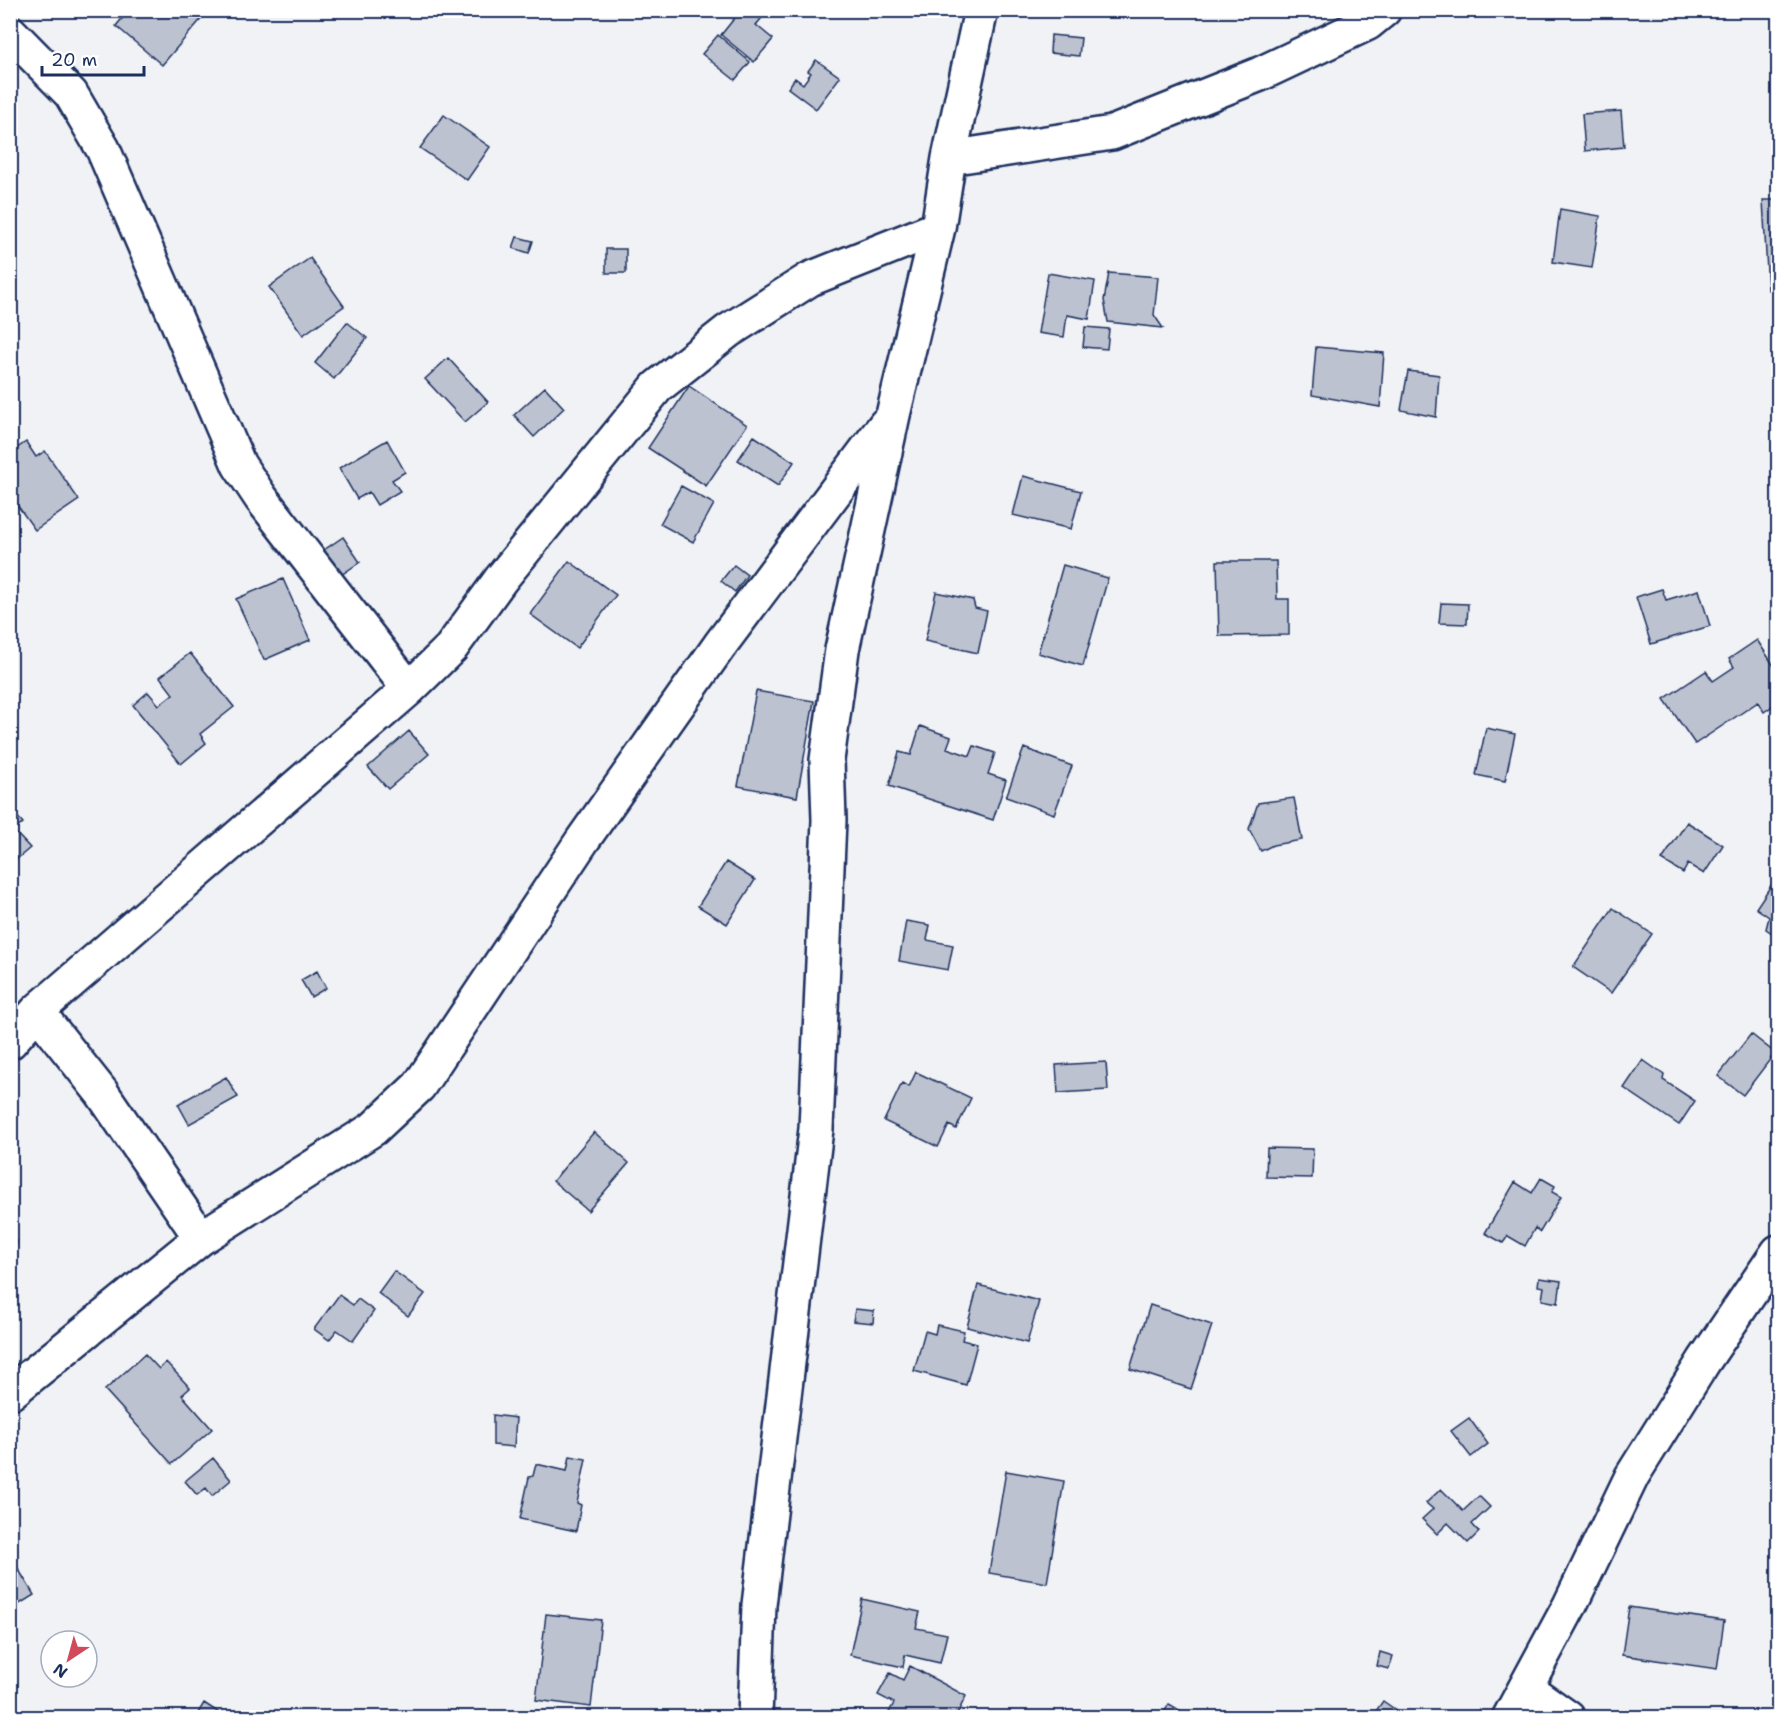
<svg xmlns="http://www.w3.org/2000/svg" width="1789" height="1728" font-family="'Shantell Sans',sans-serif">
	<style>
		.building { fill: #bcc2d0; stroke: #1b2f5e; stroke-width: 1.5 }
		.lines { fill: none; stroke-linecap: round; stroke-linejoin: round }
		.street-casing { stroke: #1b2f5e; stroke-width: 38 }
		.street { stroke: #fff; stroke-width: 33 }
	</style>
	<rect width="100%" height="100%" fill="#f1f2f5"/>
	<filter id="ink" filterUnits="userSpaceOnUse"><feTurbulence type="fractalNoise" baseFrequency=".0167" numOctaves="2"/><feDisplacementMap in="SourceGraphic" scale="12" xChannelSelector="R" yChannelSelector="G"/><feConvolveMatrix kernelMatrix="1 2 1 2 8 2 1 2 1" color-interpolation-filters="sRGB"/></filter>
	<g filter="url(#ink)">
		<!-- building -->
		<path class="building" d="M 129,10 L 209,10 L 162,65 L 116,26 Z
			M 741,10 L 751,10 L 761,19 L 756,25 L 773,39 L 754,62 L 721,35 Z
			M 718,35 L 750,62 L 735,80 L 702,54 Z
			M 1051,35 L 1081,38 L 1079,56 L 1050,53 Z
			M 816,60 L 840,77 L 816,109 L 788,88 L 795,78 L 803,84 L 811,73 L 808,71 Z
			M 1621,111 L 1624,147 L 1585,151 L 1582,114 Z
			M 444,115 L 490,147 L 467,180 L 420,148 Z
			M 1763,200 L 1778,200 L 1778,289 L 1768,290 Z
			M 1560,209 L 1600,216 L 1592,268 L 1553,262 Z
			M 517,237 L 533,241 L 529,253 L 513,248 Z
			M 606,249 L 626,249 L 626,273 L 606,273 Z
			M 310,258 L 344,306 L 303,335 L 269,287 Z
			M 1048,273 L 1095,281 L 1089,319 L 1067,315 L 1064,337 L 1038,333 Z
			M 1109,273 L 1158,277 L 1154,315 L 1163,328 L 1108,322 L 1104,300 Z
			M 347,322 L 367,338 L 334,379 L 315,363 Z
			M 1085,327 L 1109,329 L 1107,349 L 1083,347 Z
			M 1316,347 L 1384,353 L 1380,407 L 1312,395 Z
			M 448,358 L 488,402 L 465,422 L 425,379 Z
			M 1408,371 L 1439,375 L 1436,417 L 1401,410 Z
			M 689,386 L 747,425 L 706,486 L 648,448 Z
			M 545,387 L 564,408 L 534,437 L 514,415 Z
			M 754,436 L 794,462 L 778,486 L 738,460 Z
			M 387,440 L 405,472 L 392,480 L 400,491 L 377,505 L 369,492 L 357,499 L 339,468 Z
			M 26,442 L 36,457 L 45,451 L 79,500 L 35,530 L 10,495 L 10,453 Z
			M 1023,476 L 1081,491 L 1071,529 L 1013,515 Z
			M 681,486 L 714,504 L 693,542 L 660,524 Z
			M 343,537 L 360,562 L 341,575 L 324,550 Z
			M 569,561 L 616,595 L 577,648 L 530,614 Z
			M 1217,561 L 1276,561 L 1277,599 L 1289,599 L 1289,635 L 1219,636 Z
			M 734,565 L 747,575 L 735,592 L 721,581 Z
			M 1063,565 L 1108,578 L 1083,666 L 1038,653 Z
			M 283,579 L 310,640 L 264,660 L 236,599 Z
			M 1662,589 L 1666,600 L 1699,590 L 1710,626 L 1651,644 L 1636,597 Z
			M 936,592 L 973,600 L 975,608 L 987,611 L 978,653 L 925,641 Z
			M 1441,603 L 1468,604 L 1467,624 L 1439,623 Z
			M 1757,640 L 1778,672 L 1778,702 L 1764,712 L 1758,702 L 1695,744 L 1664,699 L 1706,671 L 1713,681 L 1734,667 L 1729,659 Z
			M 190,653 L 234,707 L 200,734 L 206,743 L 181,764 L 133,705 L 148,692 L 159,705 L 173,694 L 160,677 Z
			M 756,691 L 814,701 L 797,797 L 738,786 Z
			M 920,726 L 951,737 L 947,748 L 970,756 L 974,746 L 995,753 L 988,774 L 1006,780 L 993,820 L 889,786 L 899,752 L 911,755 Z
			M 1486,728 L 1515,734 L 1505,781 L 1476,775 Z
			M 409,731 L 429,754 L 388,789 L 368,767 Z
			M 1024,748 L 1072,766 L 1054,814 L 1006,797 Z
			M 1294,798 L 1302,840 L 1273,845 L 1261,851 L 1249,829 L 1258,803 Z
			M 10,809 L 23,823 L 14,831 L 30,848 L 10,865 Z
			M 1687,822 L 1723,845 L 1704,874 L 1688,864 L 1683,873 L 1662,860 Z
			M 726,862 L 755,880 L 727,924 L 698,906 Z
			M 1776,878 L 1778,880 L 1778,937 L 1766,929 L 1769,917 L 1756,908 Z
			M 1613,908 L 1652,934 L 1611,993 L 1573,967 Z
			M 906,921 L 930,925 L 927,940 L 953,945 L 948,970 L 899,961 Z
			M 317,971 L 326,988 L 311,997 L 301,980 Z
			M 1751,1034 L 1775,1053 L 1743,1095 L 1718,1076 Z
			M 1643,1060 L 1664,1075 L 1663,1080 L 1695,1101 L 1679,1125 L 1624,1088 Z
			M 1106,1062 L 1108,1090 L 1058,1093 L 1056,1065 Z
			M 916,1072 L 971,1098 L 956,1129 L 949,1125 L 938,1147 L 884,1121 L 902,1083 L 909,1087 Z
			M 226,1077 L 238,1097 L 189,1124 L 178,1104 Z
			M 594,1132 L 629,1163 L 588,1211 L 553,1181 Z
			M 1267,1148 L 1313,1149 L 1312,1178 L 1266,1177 Z
			M 1541,1178 L 1555,1186 L 1552,1192 L 1561,1197 L 1540,1232 L 1535,1228 L 1525,1246 L 1508,1236 L 1503,1243 L 1485,1233 L 1515,1182 L 1532,1193 Z
			M 10,1239 L 17,1241 L 12,1272 L 10,1272 Z
			M 394,1271 L 425,1294 L 408,1316 L 378,1293 Z
			M 1539,1278 L 1561,1281 L 1558,1303 L 1542,1300 L 1544,1287 L 1538,1286 Z
			M 978,1285 L 1039,1301 L 1027,1343 L 967,1327 Z
			M 339,1295 L 353,1305 L 358,1299 L 374,1311 L 353,1341 L 337,1330 L 329,1340 L 314,1329 Z
			M 1150,1305 L 1212,1325 L 1191,1389 L 1130,1369 Z
			M 855,1309 L 874,1311 L 873,1323 L 853,1321 Z
			M 937,1325 L 964,1331 L 962,1340 L 977,1344 L 966,1385 L 914,1371 L 925,1331 L 935,1334 Z
			M 145,1354 L 159,1369 L 166,1362 L 190,1388 L 182,1395 L 212,1429 L 172,1464 L 105,1390 Z
			M 493,1415 L 516,1418 L 514,1447 L 493,1445 Z
			M 1469,1418 L 1488,1444 L 1471,1457 L 1451,1431 Z
			M 570,1456 L 586,1459 L 577,1503 L 581,1505 L 576,1531 L 520,1519 L 529,1477 L 533,1476 L 536,1464 L 567,1471 Z
			M 213,1458 L 231,1480 L 212,1496 L 206,1488 L 197,1495 L 185,1481 Z
			M 1006,1471 L 1064,1481 L 1047,1583 L 989,1573 Z
			M 1441,1489 L 1463,1511 L 1479,1496 L 1490,1507 L 1472,1524 L 1479,1532 L 1468,1543 L 1448,1523 L 1437,1534 L 1422,1519 L 1433,1509 L 1426,1503 Z
			M 13,1560 L 34,1595 L 10,1610 L 10,1562 Z
			M 862,1599 L 920,1612 L 916,1628 L 947,1634 L 940,1663 L 905,1655 L 903,1667 L 850,1655 Z
			M 1629,1607 L 1724,1621 L 1717,1669 L 1622,1655 Z
			M 546,1614 L 601,1620 L 591,1707 L 536,1700 Z
			M 1380,1652 L 1393,1656 L 1389,1669 L 1377,1666 Z
			M 910,1666 L 966,1696 L 955,1718 L 886,1718 L 894,1703 L 878,1695 L 890,1673 L 903,1680 Z
			M 1383,1701 L 1403,1715 L 1401,1718 L 1371,1718 Z
			M 204,1703 L 227,1718 L 195,1718 Z
			M 1169,1704 L 1188,1715 L 1187,1718 L 1161,1718 Z"/>
		<g class="lines">
			<!-- street casing -->
			<g class="street-casing">
				<path id="street" d="M 10,32 L 71,94 L 103,149 L 239,465 L 261,498 L 409,689
					M 949,158 L 1112,133 L 1260,74 L 1368,23 L 1384,10
					M 10,1042 L 37,1011
					M 201,1238 L 102,1093 L 37,1011 L 409,689 L 451,648 L 501,579 L 657,387 L 728,331 L 810,279 L 938,228
					M 10,1393 L 201,1238 L 373,1129 L 419,1086 L 582,841 L 720,645 L 886,424
					M 1526,1688 L 1568,1718
					M 755,1718 L 759,1605 L 816,1129 L 829,820 L 827,760 L 842,650 L 893,415 L 938,228 L 949,158 L 981,10
					M 1509,1718 L 1570,1605 L 1632,1476 L 1704,1361 L 1778,1252"/>
			</g>
			<!-- street -->
			<use href="#street" class="street"/>
		</g>
	</g>
	<!-- margin -->
	<rect width="1789" height="1728" fill="none" stroke="#fff" stroke-width="36"/>
	<rect x="18" y="18" width="1753" height="1692" fill="none" stroke="#1b2f5e" stroke-width="2" filter="url(#ink)"/>
	<!-- north arrow -->
	<g transform="translate(69 1659) rotate(216)"><circle r="28" fill="#ffffff" stroke="#a4acbf" stroke-width="1.5"/>
	<path d="M0-4.5L10 22L0 15L-10 22Z" fill="#d1495b"/>
	<text y="-9" font-size="16" font-weight="bold" text-anchor="middle" fill="#1b2f5e">N</text>
	</g>
	<!-- scale -->
	<path d="M42 66v9h102v-9" fill="none" stroke="#1b2f5e" stroke-width="3"/>
	<text x="51" y="66" font-size="18" fill="#1b2f5e" stroke="#ffffff" stroke-width="4.5" paint-order="stroke">20 m</text>
</svg>
